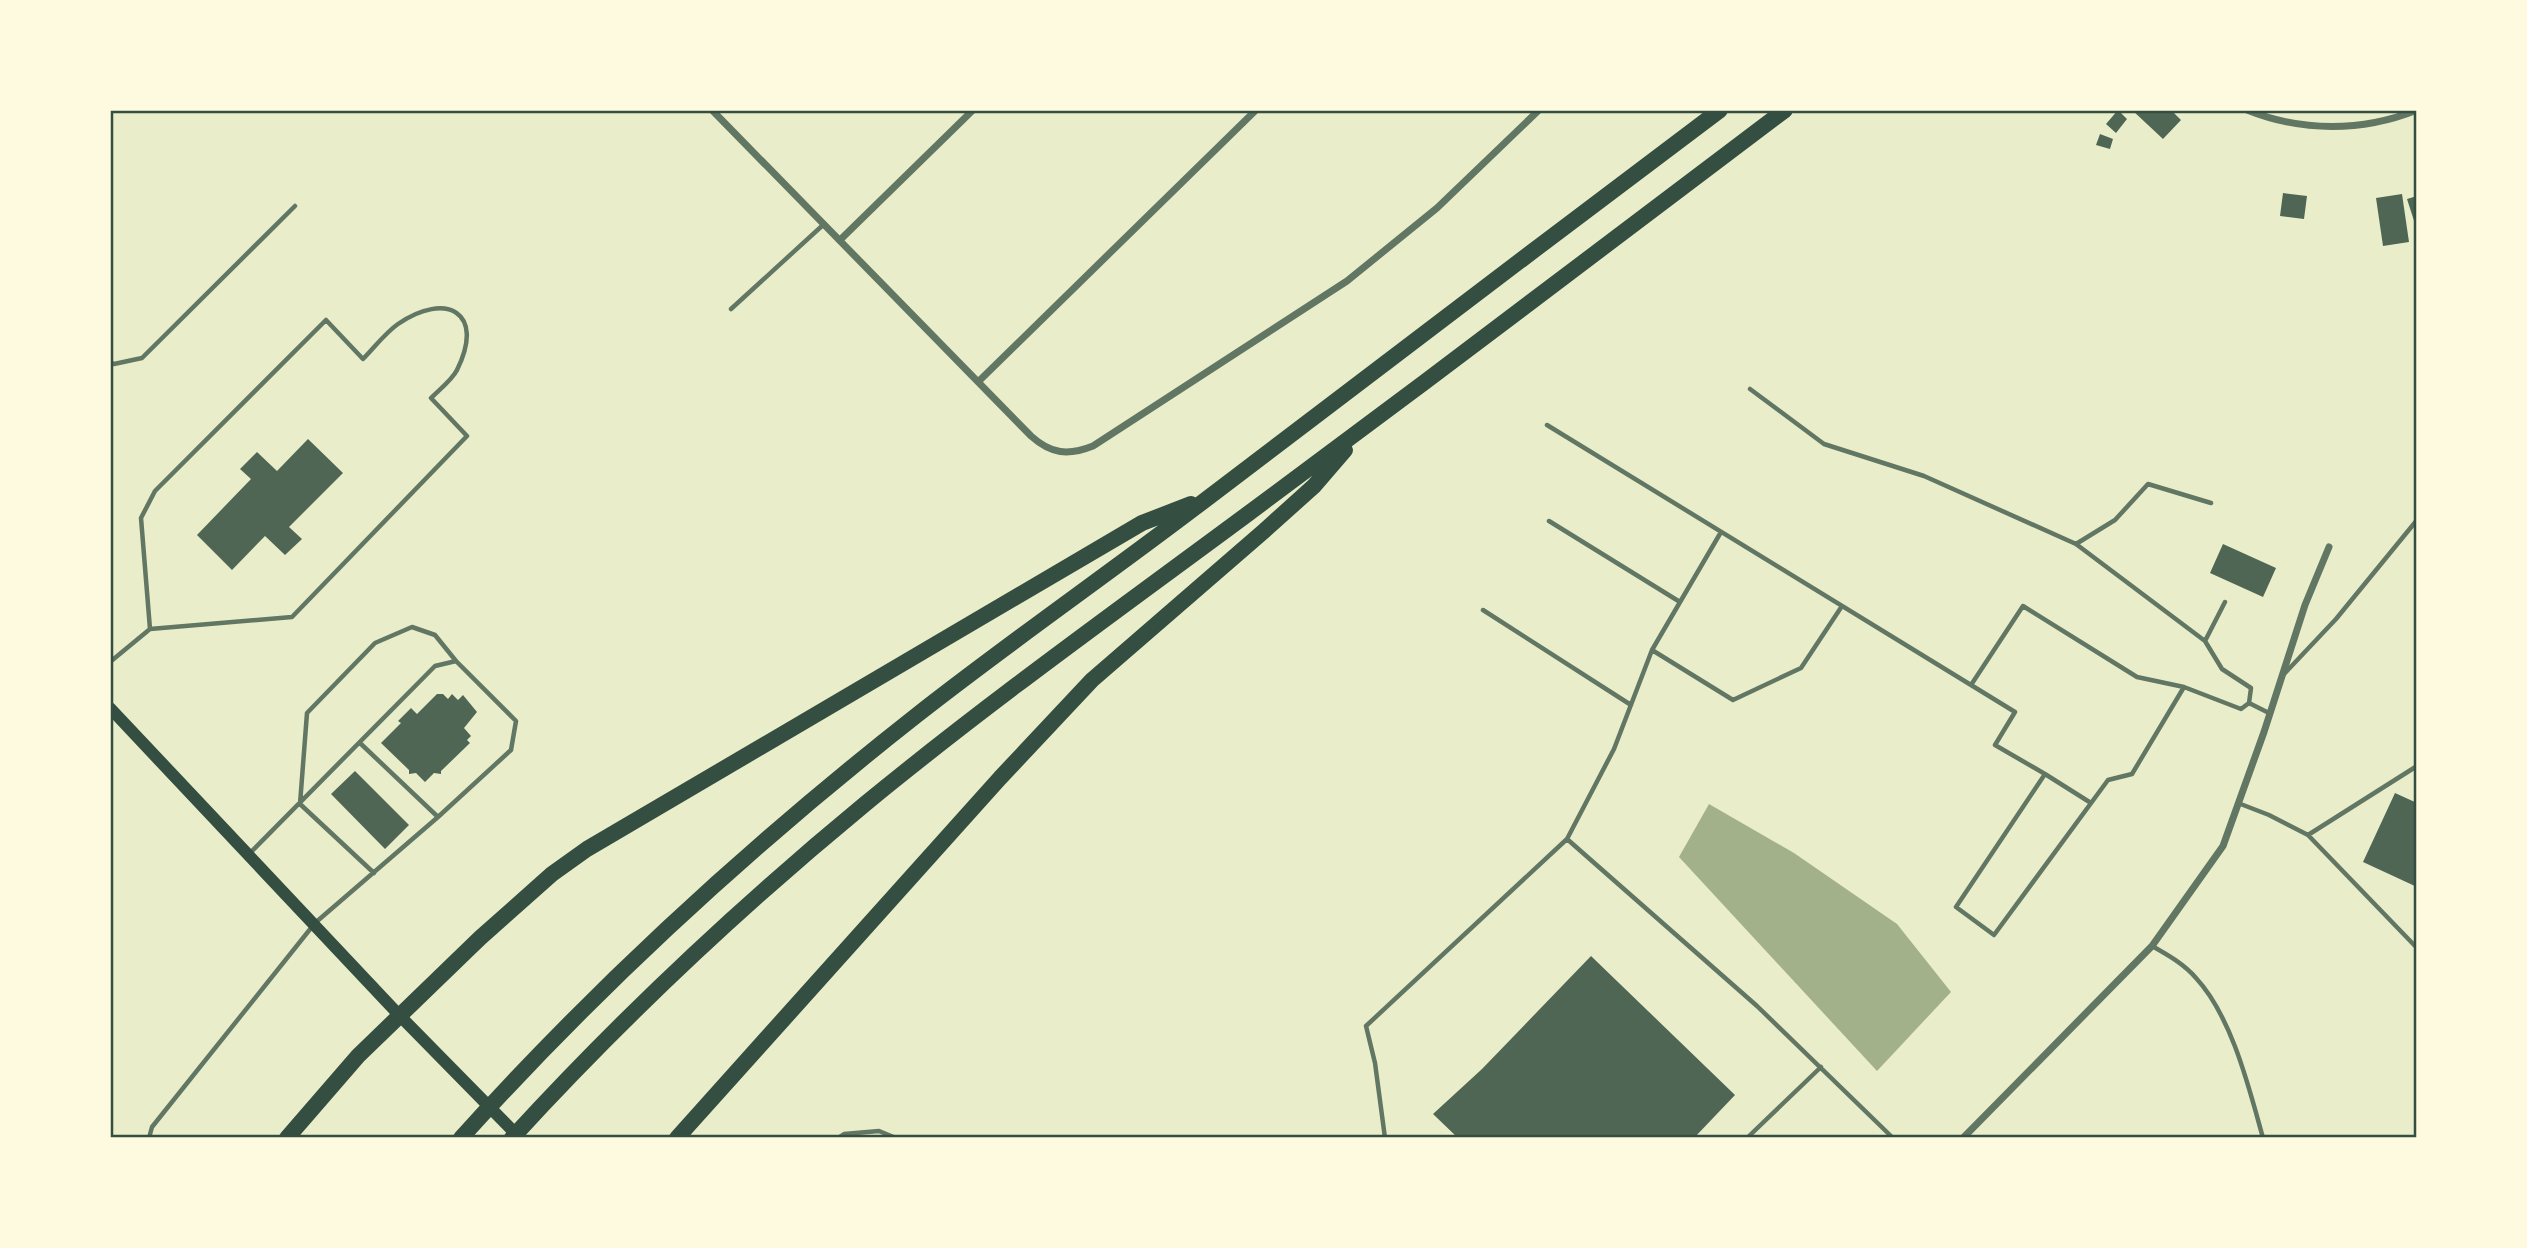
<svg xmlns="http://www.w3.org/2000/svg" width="2527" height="1248" font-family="Lato,sans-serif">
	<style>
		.water { fill: #a3b18a }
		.building { fill: #4f6655 }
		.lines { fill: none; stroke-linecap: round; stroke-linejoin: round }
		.service { stroke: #617663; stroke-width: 4.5 }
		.minor { stroke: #617663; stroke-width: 7 }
		.secondary { stroke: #344e41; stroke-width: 12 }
		.motorway { stroke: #344e41; stroke-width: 16 }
		.neatline { fill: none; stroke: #344e41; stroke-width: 2.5 }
	</style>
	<rect width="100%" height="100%" fill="#e9edc9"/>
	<!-- water -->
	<path class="water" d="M 1709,804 L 1794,853 L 1897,924 L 1951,992 L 1877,1071 L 1679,857 Z"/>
	<!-- building -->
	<path class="building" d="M 2118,110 L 2127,119 L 2116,133 L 2106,124 Z
		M 2132,110 L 2171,110 L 2181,120 L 2163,139 Z
		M 2100,134 L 2113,139 L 2110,149 L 2096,145 Z
		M 2283,193 L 2307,196 L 2304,219 L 2280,216 Z
		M 2402,194 L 2409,242 L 2383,246 L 2376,198 Z
		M 2417,196 L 2417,227 L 2416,227 L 2407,199 Z
		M 308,439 L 343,473 L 289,527 L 302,539 L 285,555 L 265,536 L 232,570 L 197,535 L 251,479 L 240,469 L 257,452 L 277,471 Z
		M 2223,544 L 2276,568 L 2263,597 L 2210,573 Z
		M 437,694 L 443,694 L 448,699 L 452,694 L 458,700 L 463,695 L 477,712 L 464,728 L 471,736 L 467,740 L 470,743 L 441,771 L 441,774 L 434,773 L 425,782 L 416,773 L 409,774 L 409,770 L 381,743 L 401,723 L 398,721 L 411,708 L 417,714 Z
		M 355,771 L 409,825 L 385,849 L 331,794 Z
		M 2395,793 L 2417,803 L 2417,887 L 2363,862 Z
		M 1591,956 L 1735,1095 L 1694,1138 L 1458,1138 L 1433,1114 L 1482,1069 Z"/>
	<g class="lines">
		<!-- service -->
		<path class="service" d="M 731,309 L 823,225
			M 110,362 L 114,364 L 142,358 L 295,206
			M 1750,389 L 1824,444 L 1924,476 L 2076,544 L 2205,641
			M 1547,425 L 1971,685
			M 1549,521 L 1680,602
			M 2076,544 L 2115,520 L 2148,484 L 2211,503
			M 2225,602 L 2205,641 L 2222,669 L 2251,688 L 2249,703 L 2269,713
			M 1483,610 L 1631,705
			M 1652,650 L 1733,700 L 1801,668 L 1842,606
			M 110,662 L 150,629 L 292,617 L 467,436 L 431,398 C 439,390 452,380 457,370 C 486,312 446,291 398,324 C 385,333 374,348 363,359 L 326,320 L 155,491 L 141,518 L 150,629
			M 2285,673 L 2336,619 L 2417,520
			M 360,743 L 438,817
			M 2045,774 L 1995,745 L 2015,712 L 1971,685 L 2023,606 L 2137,677 L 2184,687
			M 2091,803 L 2045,774 L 1956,907 L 1994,935 L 2108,780 L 2132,774 L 2184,687 L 2241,709 L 2249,703
			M 2238,803 L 2269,815 L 2308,835 L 2417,948
			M 2308,835 L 2417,766
			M 1567,839 L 1614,749 L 1652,650 L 1721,532
			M 374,873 L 300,804 L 307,713 L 375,643 L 412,627 L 435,635 L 456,661
			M 2152,946 C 2168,955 2184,964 2196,978 C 2232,1017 2249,1088 2263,1138
			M 149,1138 L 152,1127 L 315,923 L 438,817 L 511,750 L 516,721 L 456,661 L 435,666 L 249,854
			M 838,1138 L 844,1134 L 879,1131 L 896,1138
			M 1385,1138 L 1375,1063 L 1366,1026 L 1567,839 L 1757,1006 L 1893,1138
			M 1747,1138 L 1821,1067"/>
		<!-- minor -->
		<path class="minor" d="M 712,110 L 1031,436 C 1051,454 1068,456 1093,446 L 1347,281 L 1437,208 L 1539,110
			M 2247,110 C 2302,132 2362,132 2417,110
			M 840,240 L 973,110
			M 979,381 L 1256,110
			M 1963,1138 L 2152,946 L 2223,846 L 2264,732 L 2305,605 L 2329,547"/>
		<!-- secondary -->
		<path class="secondary" d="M 110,708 L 401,1017 L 520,1138"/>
		<!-- motorway -->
		<path class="motorway" d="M 287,1138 L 358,1056 L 480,938 L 552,874 L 587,849 L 1142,523 L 1191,504
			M 461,1138 C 600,984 754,843 917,715 C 1006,645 1101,579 1192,510 C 1369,377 1543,242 1720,110
			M 512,1138 C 622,1018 740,907 865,804 C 988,703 1118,610 1245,516 C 1426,382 1606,246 1785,110
			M 677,1138 L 1000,778 L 1092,680 L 1264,531 L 1314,486 L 1345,450"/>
	</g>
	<!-- border -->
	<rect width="2527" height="1248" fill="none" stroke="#fefae0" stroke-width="224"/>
	<rect x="112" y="112" width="2303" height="1024" class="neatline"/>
</svg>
